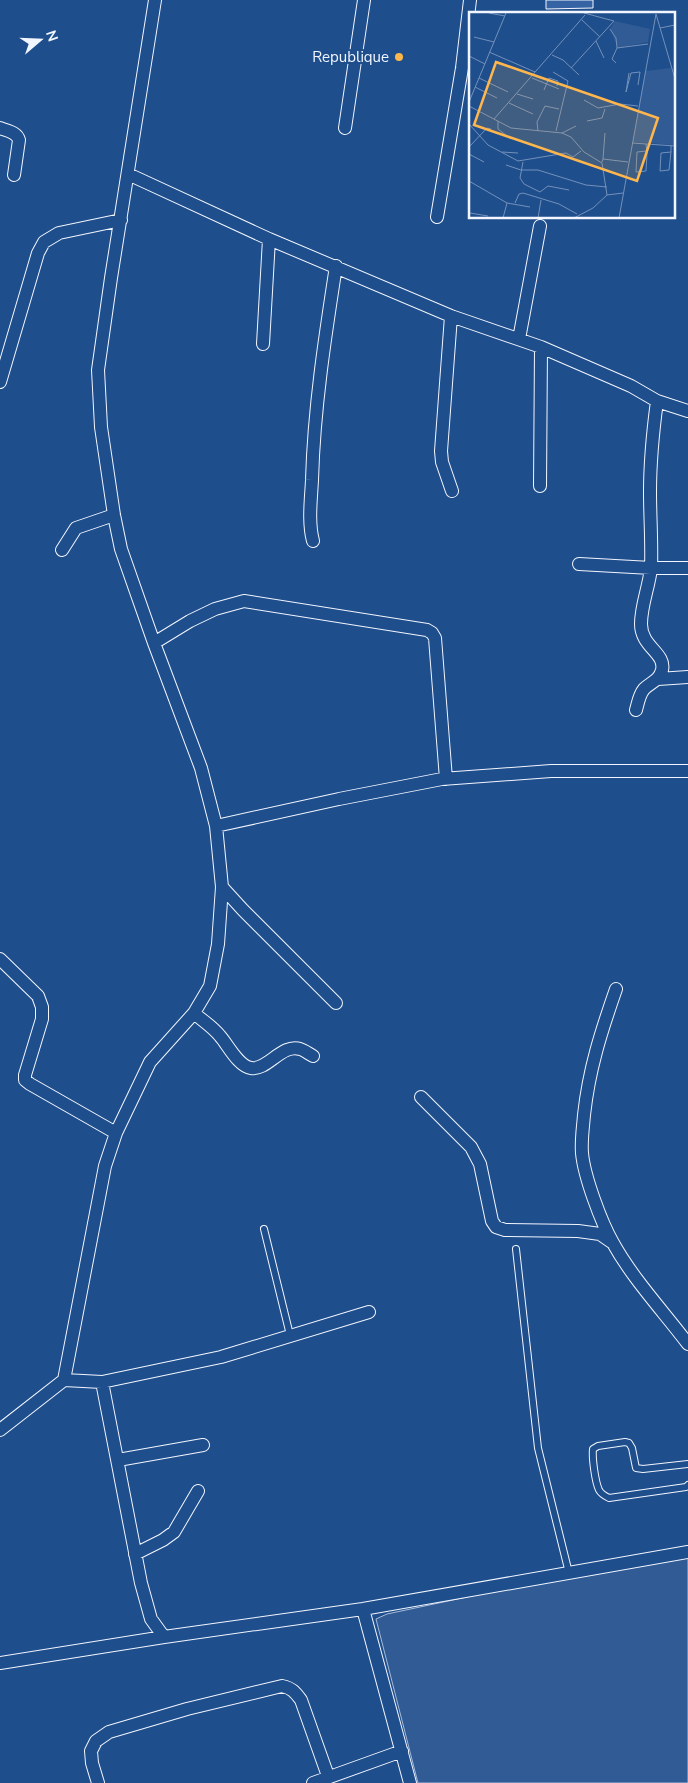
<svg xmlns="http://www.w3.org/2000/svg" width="688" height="1783" font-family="'Nunito Sans',sans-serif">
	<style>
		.green { fill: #305b95; stroke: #a8bbd7 }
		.building { fill: #3563a3; stroke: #f2f6ff }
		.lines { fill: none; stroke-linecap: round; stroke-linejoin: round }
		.service-casing { stroke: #f2f6ff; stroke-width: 8 }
		.minor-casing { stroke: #f2f6ff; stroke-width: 14 }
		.service { stroke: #1f4e8c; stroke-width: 6 }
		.minor { stroke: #1f4e8c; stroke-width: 12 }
		.poi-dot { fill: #ffb74d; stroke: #1f4e8c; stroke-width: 2 }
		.labels { text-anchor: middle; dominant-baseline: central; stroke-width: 4; stroke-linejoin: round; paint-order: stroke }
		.poi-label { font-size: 15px; fill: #f2f6ff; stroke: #1f4e8c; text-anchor: end }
		.inset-road { fill: none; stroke: #7391ba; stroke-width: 1 }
		.view { fill: #ffb74d; fill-opacity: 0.15; stroke: #ffb74d; stroke-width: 2.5 }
		.inset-edge { fill: none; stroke: #f2f6ff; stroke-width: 2.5 }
	</style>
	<rect width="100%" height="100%" fill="#1f4e8c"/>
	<!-- green -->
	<path class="green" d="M 688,1557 L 688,1783 L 418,1783 L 376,1619 L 387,1614 L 500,1590 Z"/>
	<!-- building -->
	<path class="building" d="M 546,0 L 593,0 L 593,8 L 546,9 Z"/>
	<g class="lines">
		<!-- service casing -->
		<g class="service-casing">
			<path id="service" d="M 264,1229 L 290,1335
				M 516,1249 L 538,1448 L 569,1573
				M 688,1464 L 643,1469 L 636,1468 L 632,1448 L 629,1443 L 625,1442 L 598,1446 L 593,1449 C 592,1458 595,1481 599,1490 C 601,1494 605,1496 609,1498 L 686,1487 L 688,1485"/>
		</g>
		<!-- minor casing -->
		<g class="minor-casing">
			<path id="minor" d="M 0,128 C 7,131 17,132 19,140 L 14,175
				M 345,128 L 364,0
				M 128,174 L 269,239 L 451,316 L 541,347 L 631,386 L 657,401 L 688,411
				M 437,217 L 462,68 L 470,0
				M 451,316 L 441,451 L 442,462 L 452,491
				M 519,339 L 540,226
				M 263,344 L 269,239
				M 0,382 L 38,253 L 44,242 L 59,233 L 121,220
				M 540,486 L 541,347
				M 313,541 C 308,522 311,500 312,480 C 314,408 325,337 336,266
				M 62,550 L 76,528 L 114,515
				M 579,564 L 651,568 L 688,568
				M 154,643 L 190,621 L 215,609 L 244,601 L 427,630 L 432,633 L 435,638 L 446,779
				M 658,679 L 688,677
				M 636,710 C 638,703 639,695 644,689 C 651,682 659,681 662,670 C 666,653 641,647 641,624 C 641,605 649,587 651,568 C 652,543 650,517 650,492 C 650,461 653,431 657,401
				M 216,826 L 339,799 L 442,779 L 551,771 L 688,771
				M 222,887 L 243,910 L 336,1003
				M 0,959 L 38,996 L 42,1007 L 42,1019 L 25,1075 L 25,1080 L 30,1084 L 116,1133
				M 616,989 C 601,1032 589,1069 584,1115 C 583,1128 581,1140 582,1153 C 584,1176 601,1222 613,1243 C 633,1279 663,1311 688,1344
				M 194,1013 C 202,1020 213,1027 220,1036 C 228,1045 238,1066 251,1068 C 267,1071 282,1043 300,1049 C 304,1050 309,1054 313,1056
				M 421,1097 L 471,1147 L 480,1164 L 492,1221 L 496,1227 L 505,1230 L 578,1231 L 600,1234 L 613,1243
				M 64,1380 L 102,1382 L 141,1583 L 151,1619 L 164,1637
				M 102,1382 L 221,1357 L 369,1312
				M 0,1430 L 64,1380 L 105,1166 L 116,1133 L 150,1062 L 194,1013 L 210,986 L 218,944 L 222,887 L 216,826 L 201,768 L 154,643 L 121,549 L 114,515 L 101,427 L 98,370 L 111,278 L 155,0
				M 118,1460 L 203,1445
				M 135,1554 L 163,1540 L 174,1532 L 198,1491
				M 363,1609 L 410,1783
				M 0,1663 L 164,1637 L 363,1609 L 688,1552
				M 98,1783 L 92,1763 L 91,1751 L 96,1741 L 109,1732 L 187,1709 L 282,1686 C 292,1688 295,1692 301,1700 L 328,1776
				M 313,1783 L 402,1751"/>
		</g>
		<!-- service -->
		<use href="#service" class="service"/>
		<!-- minor -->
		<use href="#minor" class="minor"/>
	</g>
	<!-- markers -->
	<circle class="poi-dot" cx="399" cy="57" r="5"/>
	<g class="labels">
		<!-- poi labels -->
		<g class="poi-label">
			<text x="389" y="57">Republique</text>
		</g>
	</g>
	<!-- overview -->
	<g transform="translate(469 12)">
		<rect width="206" height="206" fill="#1f4e8c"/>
		<path d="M 146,9 L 181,17 L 179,30 L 149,36 L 141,17 ZM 202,56 L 206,69 L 206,133 L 164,130 L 176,59 Z" fill="#305b95"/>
		<path class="inset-road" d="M 20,1 L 36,4M 187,2 L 206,67M 113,8 L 131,25M 191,16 L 206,13M 141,17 L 147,26 L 148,36 L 179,32M 5,25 L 25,30M 127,29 L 135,46M 20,40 L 66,60M 83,43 L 94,48 L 110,63M 0,44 L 16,52M 147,51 L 143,47 L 148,36M 102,56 L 145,9 L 115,1M 84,60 L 99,69 L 87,119M 160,61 L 157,80 L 162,61 L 171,60 L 169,73M 10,66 L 39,80M 63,66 L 90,77M 6,75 L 28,86M 75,78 L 80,66 L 89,69 L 88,74M 48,82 L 64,87M 115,88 L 129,96 L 151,92 L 169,94M 0,90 L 37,1M 40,91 L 64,102M 0,94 L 42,116 L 93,121 L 102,125 L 115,140 L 133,151 L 138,183 L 124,196 L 105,206M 25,107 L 116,3M 29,109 L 29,117 L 42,127M 118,109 L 133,106 L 136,97M 0,112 L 19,133 L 49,149 L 97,141 L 104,145 L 112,139M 69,119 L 68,110 L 76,94 L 90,97M 93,121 L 107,114M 163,131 L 206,134M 0,135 L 18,116 L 22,117M 177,139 L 168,140 L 167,160 L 177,159 L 178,142 L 177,132M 33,140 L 49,141M 202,140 L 192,141 L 191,159 L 200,158 L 202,140 L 202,133M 0,142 L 15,150M 134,147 L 136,121M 54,150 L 51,166 L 55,172 L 71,180 L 79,174 L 100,178M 133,150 L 134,147 L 159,150M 37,153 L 52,158 L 69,158 L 117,173 L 138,175M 0,169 L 38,191 L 61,195M 138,183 L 154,181M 46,191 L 50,182 L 54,181 L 90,192 L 108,202M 1,201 L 19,204M 34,206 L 38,191M 69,206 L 72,188M 150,206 L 187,2"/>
		<path class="view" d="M 27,50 L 189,106 L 168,169 L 5,113 Z"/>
		<rect width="206" height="206" class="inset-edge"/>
	</g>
	<!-- north arrow -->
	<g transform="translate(40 40) rotate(71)" stroke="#1f4e8c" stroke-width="4" paint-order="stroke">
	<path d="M0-4L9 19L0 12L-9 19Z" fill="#f2f6ff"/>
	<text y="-8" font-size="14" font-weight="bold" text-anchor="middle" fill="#f2f6ff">N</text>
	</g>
</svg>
